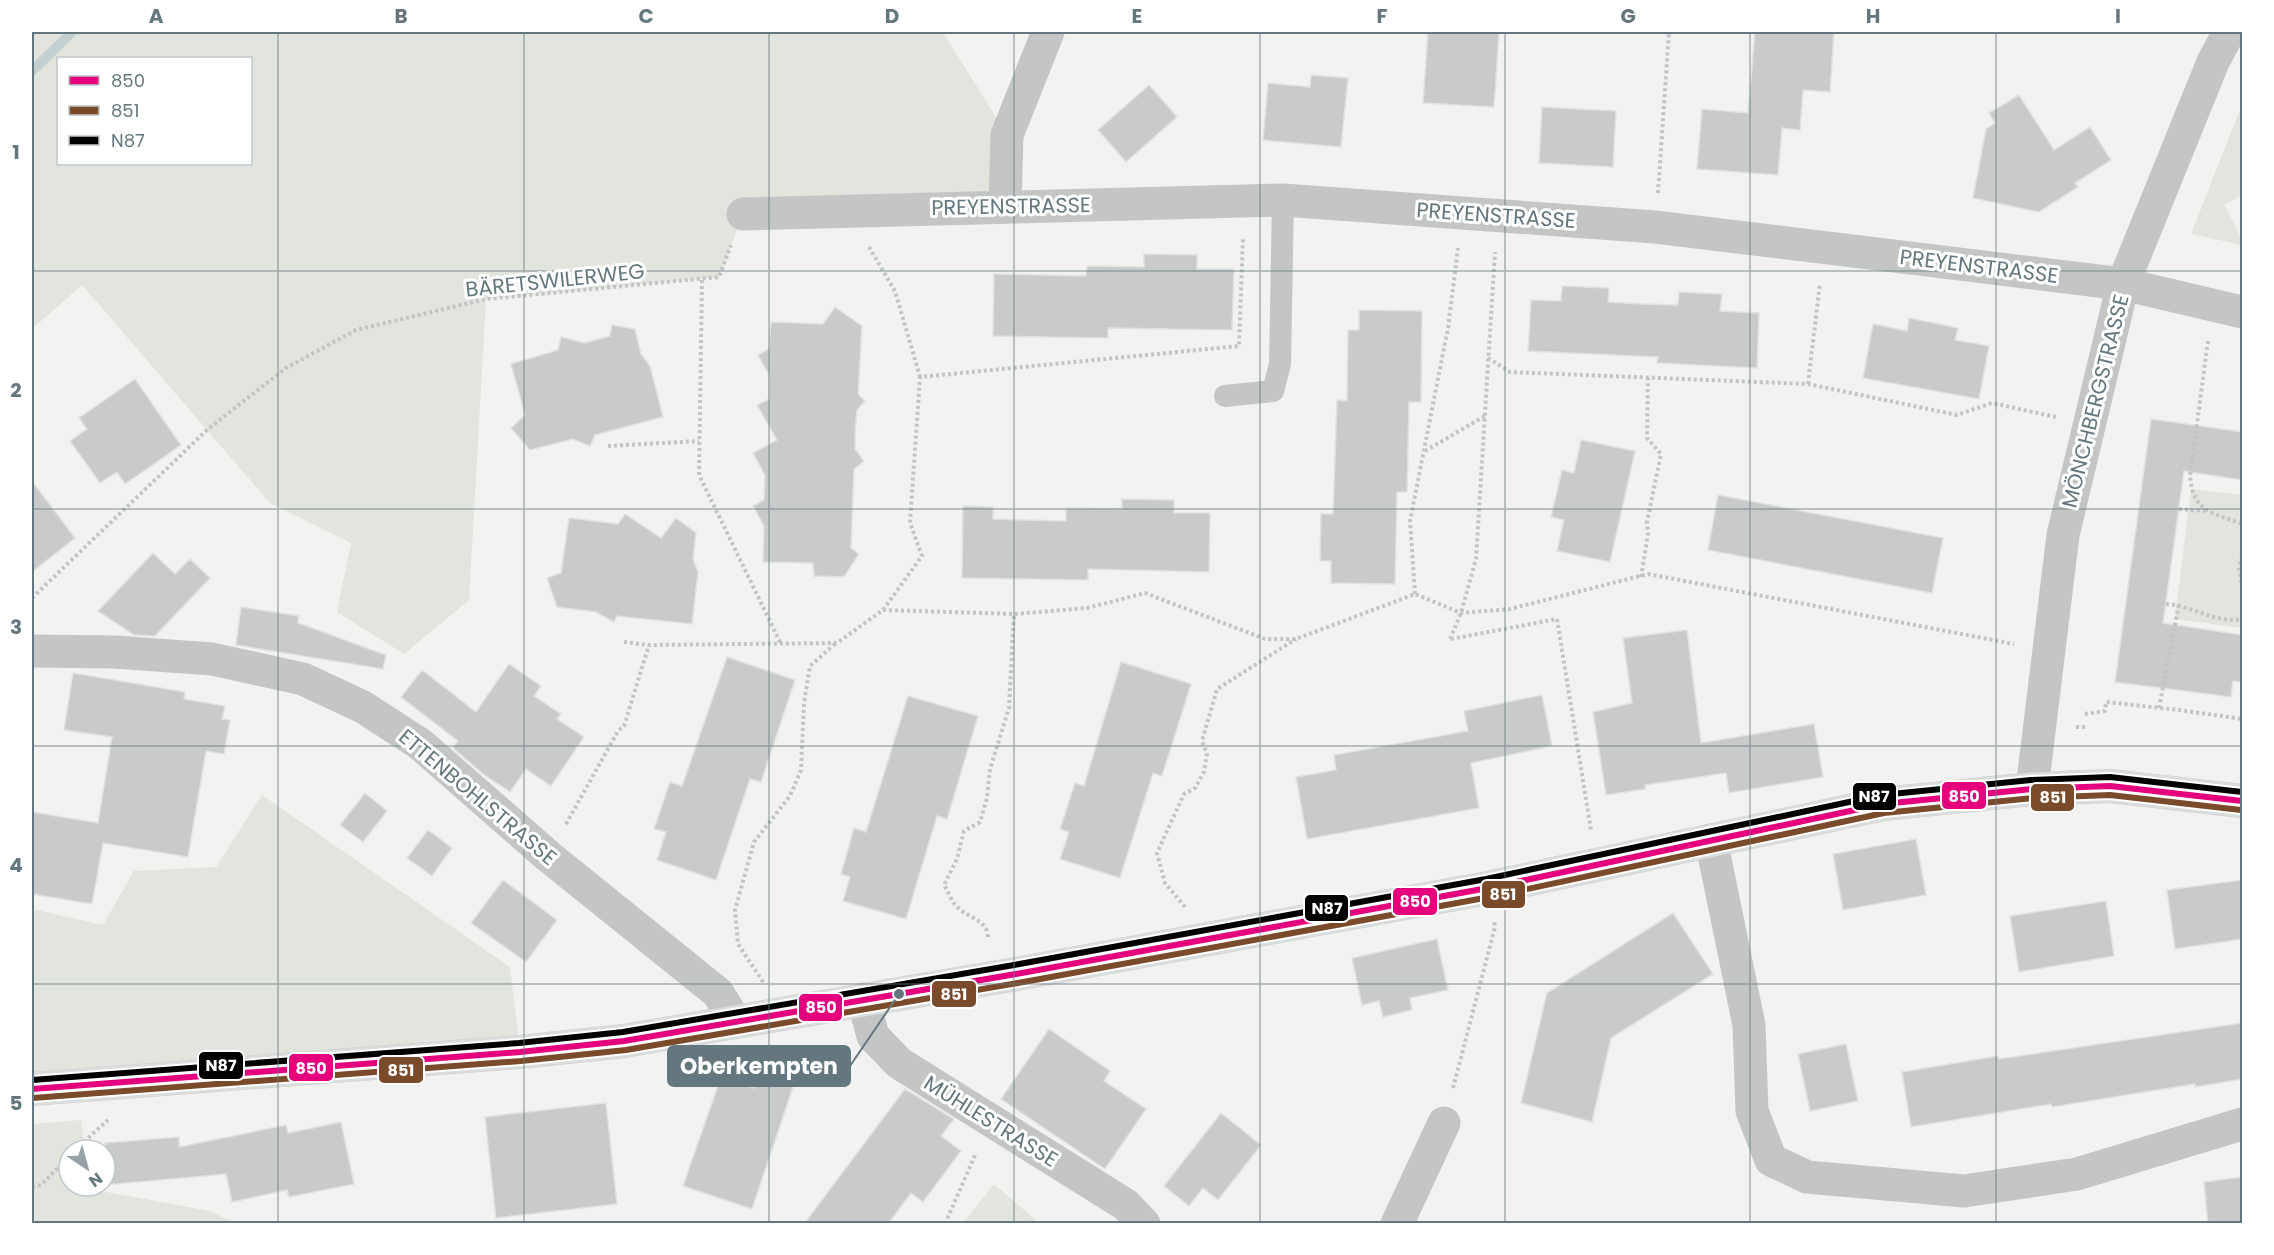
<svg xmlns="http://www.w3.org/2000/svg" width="2274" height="1255" font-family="Poppins,sans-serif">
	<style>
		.green { fill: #e2e4de; fill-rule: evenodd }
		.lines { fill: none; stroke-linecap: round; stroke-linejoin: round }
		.stream { stroke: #c4d0d0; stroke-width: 10 }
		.building { fill: #c9cbcb; stroke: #e1e1e0; stroke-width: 1.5 }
		.secondary-casing { stroke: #cfd0d0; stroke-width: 34 }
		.path { stroke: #c2c4c5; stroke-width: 4; stroke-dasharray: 3 3; stroke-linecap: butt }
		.lane { stroke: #c4c6c6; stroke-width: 22 }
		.street { stroke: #c4c6c6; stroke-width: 33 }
		.secondary { stroke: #dbdcdc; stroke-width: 33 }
		.bus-1-casing { stroke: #fff; stroke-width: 10 }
		.bus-2-casing { stroke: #fff; stroke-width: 10 }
		.bus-3-casing { stroke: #fff; stroke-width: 10 }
		.bus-1 { stroke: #e5007d; stroke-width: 6 }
		.bus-2 { stroke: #7a4b2a; stroke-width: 6 }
		.bus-3 { stroke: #000; stroke-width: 6 }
		.grid { fill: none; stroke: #64777f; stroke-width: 1.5; stroke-opacity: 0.55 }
		.labels { text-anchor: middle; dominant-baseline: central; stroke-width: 6; stroke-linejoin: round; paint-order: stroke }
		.street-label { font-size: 21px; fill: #64777f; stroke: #fff }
		.leader { fill: none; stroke: #64777f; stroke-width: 2 }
		.callout-dot { fill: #64777f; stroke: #fff; stroke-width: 2 }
		.callout { fill: #64777f; stroke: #64777f; stroke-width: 2 }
		.callout-label { font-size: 22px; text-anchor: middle; font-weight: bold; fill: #fff }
		.line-badge { stroke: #fff; stroke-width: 2 }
		.badge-label { font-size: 16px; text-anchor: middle; font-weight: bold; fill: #fff }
		.neatline { fill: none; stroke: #64777f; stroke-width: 2 }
		.grid-label { font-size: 20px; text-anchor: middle; font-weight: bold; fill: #64777f }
	</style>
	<rect width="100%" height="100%" fill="#f2f2f0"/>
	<!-- green -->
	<path class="green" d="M 32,32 L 943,32 L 1007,135 L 1005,206 L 743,214 L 719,277 L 486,299 L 469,600 L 404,654 L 337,612 L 351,543 L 270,503 L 82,285 L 32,329 ZM 58,58 L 250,58 L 250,164 L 58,164 Z
		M 2241,107 L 2242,195 L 2224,205 L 2242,240 L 2242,245 L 2191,234 Z
		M 2191,489 L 2242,495 L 2242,628 L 2175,619 Z
		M 262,795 L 510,967 L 520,1052 L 32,1089 L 32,909 L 103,925 L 134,871 L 216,867 Z
		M 81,1120 L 85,1150 L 69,1150 L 69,1186 L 89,1186 L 90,1189 L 210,1211 L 235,1223 L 32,1223 L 32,1124 Z
		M 994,1184 L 1039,1223 L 963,1223 Z"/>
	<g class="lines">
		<!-- stream -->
		<path class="stream" d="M 32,71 L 72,32"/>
	</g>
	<!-- building -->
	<path class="building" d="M 1428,32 L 1499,33 L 1494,107 L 1423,103 Z
		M 1755,32 L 1834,32 L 1830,92 L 1803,90 L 1800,130 L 1782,128 L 1778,175 L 1697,169 L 1702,109 L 1748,113 Z
		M 1311,75 L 1348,78 L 1341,147 L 1263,140 L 1268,83 L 1310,87 Z
		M 1149,85 L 1177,117 L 1126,162 L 1098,130 Z
		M 2019,95 L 2054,150 L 2090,127 L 2111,160 L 2075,183 L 2078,187 L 2039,212 L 1973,198 L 1986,129 L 1995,123 L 1989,113 Z
		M 1542,107 L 1616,111 L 1613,167 L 1539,163 Z
		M 1144,254 L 1197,255 L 1197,269 L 1234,269 L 1232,330 L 1108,328 L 1108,338 L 993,336 L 994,274 L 1086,276 L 1087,266 L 1144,267 Z
		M 1562,286 L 1609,288 L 1608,302 L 1643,304 L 1678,305 L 1679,292 L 1722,294 L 1720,311 L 1759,313 L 1757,368 L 1657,363 L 1658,357 L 1528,351 L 1531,300 L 1561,301 Z
		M 835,307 L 862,326 L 858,394 L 865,401 L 857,410 L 855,433 L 855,449 L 864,461 L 854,469 L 851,548 L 859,554 L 844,577 L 814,576 L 813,563 L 763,562 L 764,526 L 753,506 L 764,500 L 765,475 L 753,453 L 777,440 L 757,405 L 769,399 L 769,375 L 758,355 L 769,349 L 771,322 L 823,324 Z
		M 1359,310 L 1422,311 L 1421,402 L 1409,402 L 1407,492 L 1397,492 L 1395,584 L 1331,583 L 1331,561 L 1320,561 L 1321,514 L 1333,514 L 1337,400 L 1347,401 L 1348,330 L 1359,330 Z
		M 1909,318 L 1958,328 L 1955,340 L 1989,346 L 1979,399 L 1863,378 L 1873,324 L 1907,331 Z
		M 612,325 L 635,329 L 641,354 L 650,366 L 663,417 L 595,435 L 590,446 L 573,439 L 530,450 L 511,428 L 525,415 L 511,364 L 558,350 L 561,337 L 585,343 L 610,336 Z
		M 135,379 L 181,445 L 125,484 L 117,472 L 100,483 L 70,441 L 87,429 L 79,418 Z
		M 2151,419 L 2242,432 L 2242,480 L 2184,471 L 2163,623 L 2242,635 L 2242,682 L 2233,681 L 2231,697 L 2115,682 Z
		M 1581,440 L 1635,451 L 1610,562 L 1557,551 L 1564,520 L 1551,517 L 1562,470 L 1574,473 Z
		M 32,481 L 75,538 L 32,572 Z
		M 1718,495 L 1943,538 L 1932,593 L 1708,550 Z
		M 1122,499 L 1174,500 L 1174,513 L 1210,513 L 1209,572 L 1088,569 L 1088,580 L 962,578 L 963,506 L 993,507 L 993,519 L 1066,521 L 1066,508 L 1122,509 Z
		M 625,514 L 661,538 L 676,518 L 696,533 L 693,559 L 698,572 L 692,624 L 617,616 L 614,622 L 596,612 L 557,607 L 547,578 L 561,573 L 569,518 L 618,524 Z
		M 153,553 L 175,574 L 190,559 L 210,578 L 155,636 L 134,635 L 98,611 Z
		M 241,607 L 299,616 L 298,623 L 386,655 L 383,669 L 236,645 Z
		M 1687,630 L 1701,743 L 1814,724 L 1823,777 L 1729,793 L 1726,773 L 1645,785 L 1645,789 L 1606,795 L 1593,712 L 1632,703 L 1623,638 Z
		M 727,657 L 795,680 L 761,782 L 750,779 L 716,880 L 657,860 L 666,832 L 654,829 L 670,782 L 682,786 Z
		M 1121,662 L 1191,684 L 1162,776 L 1153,773 L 1120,878 L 1060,859 L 1069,832 L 1060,829 L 1075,783 L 1084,786 Z
		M 509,664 L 541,686 L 534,696 L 561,714 L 557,719 L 584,737 L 551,786 L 526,769 L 510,792 L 483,774 L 453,748 L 458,741 L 401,697 L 422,670 L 476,712 Z
		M 73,673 L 185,692 L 184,699 L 225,706 L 222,719 L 230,720 L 224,754 L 206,751 L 188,857 L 103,843 L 92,904 L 32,894 L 32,812 L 98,823 L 112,737 L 64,730 Z
		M 1542,695 L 1552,746 L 1471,763 L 1479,808 L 1307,839 L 1296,777 L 1336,770 L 1334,755 L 1468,731 L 1464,711 Z
		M 908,696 L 978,716 L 947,819 L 937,816 L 906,919 L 843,901 L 850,877 L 841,874 L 854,828 L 866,832 Z
		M 365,793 L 387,811 L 363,842 L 340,825 Z
		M 428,830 L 452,848 L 432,876 L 407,858 Z
		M 1916,839 L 1926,895 L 1843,910 L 1833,854 Z
		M 503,880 L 557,920 L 526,962 L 471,923 Z
		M 2242,880 L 2242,939 L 2175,949 L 2167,890 Z
		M 2106,901 L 2114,956 L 2019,972 L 2010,916 Z
		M 1673,913 L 1713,974 L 1611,1038 L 1592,1122 L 1521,1103 L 1547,993 Z
		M 1437,939 L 1448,990 L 1410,998 L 1412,1010 L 1383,1017 L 1379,1001 L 1362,1005 L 1352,958 Z
		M 2242,1023 L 2242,1079 L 2195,1087 L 2195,1084 L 2052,1107 L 2051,1104 L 1911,1127 L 1902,1072 L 1998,1056 L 1999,1059 Z
		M 1049,1029 L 1110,1071 L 1104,1081 L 1146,1109 L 1105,1169 L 1001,1099 Z
		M 1846,1044 L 1858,1101 L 1810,1111 L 1798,1054 Z
		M 759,1072 L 794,1084 L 752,1209 L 683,1186 L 721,1077 L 754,1088 Z
		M 905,1089 L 954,1119 L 941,1136 L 961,1151 L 923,1202 L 911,1193 L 888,1224 L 804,1224 Z
		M 606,1103 L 617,1204 L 496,1218 L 485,1117 Z
		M 1221,1113 L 1261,1145 L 1218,1200 L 1203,1188 L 1189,1206 L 1164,1186 Z
		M 341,1122 L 354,1184 L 289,1197 L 287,1190 L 232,1202 L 226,1174 L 105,1185 L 105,1143 L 179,1137 L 179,1147 L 286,1125 L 288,1133 Z
		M 2242,1177 L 2242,1224 L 2208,1224 L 2204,1182 Z"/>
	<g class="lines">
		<!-- secondary casing -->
		<g class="secondary-casing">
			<path id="secondary" d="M 32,1089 L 520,1052 L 624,1041 L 1016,974 L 1488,888 L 1883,804 L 2032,789 L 2110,786 L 2242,801"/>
		</g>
		<!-- path -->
		<path class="path" d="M 1658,193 L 1669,32
			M 869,247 L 895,291 L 920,377
			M 702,280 L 699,475 L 781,644
			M 2208,341 L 2190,476 C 2193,513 2214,513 2242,524
			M 1488,358 L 1510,372 L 1808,384 L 1957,415 L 1992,403 L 2056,417
			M 1808,384 L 1820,283
			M 608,446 L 699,441
			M 1425,451 L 1485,416
			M 2179,509 L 2205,511
			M 2242,556 L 2239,567 L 2242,587
			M 1641,577 L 1648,534 L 1647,522 L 1661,454 L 1647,438 L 1648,378
			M 1415,594 L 1410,521 L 1448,328 L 1458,248
			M 32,598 L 208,429 L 286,368 L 356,330 L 486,299 L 719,277 L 731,245
			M 2166,604 C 2192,605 2215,624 2242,619
			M 883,610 L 1014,614
			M 1450,639 L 1461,613 L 1476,559 L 1495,252
			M 1451,639 L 1557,619 L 1591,830
			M 624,642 L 649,645 L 837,643 L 883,610 L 922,556 L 910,523 L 920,377 L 1239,346 L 1243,237
			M 2159,708 L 2179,604
			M 2085,714 L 2105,711 L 2106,702 L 2179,710 L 2242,719
			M 2076,727 L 2086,727
			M 566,824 L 618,731 L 624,726 L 649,645
			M 1185,907 L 1165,883 L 1157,853 L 1184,794 L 1195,788 L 1204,772 L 1207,754 L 1202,741 L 1217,689 L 1296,639
			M 988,937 C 987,919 968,918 957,907 C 951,901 948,891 944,885 L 957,859 L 964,831 L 980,822 L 987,798 L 990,769 L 1009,708 L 1014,614 L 1087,608 L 1145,593 L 1265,639 L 1296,639 L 1415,594 L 1461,613 L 1510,609 L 1648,574 L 2014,644
			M 763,982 L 738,944 L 735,910 L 754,842 L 790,796 L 801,770 L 804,703 L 810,666 L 836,643
			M 1453,1088 L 1495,927 L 1494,921
			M 75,1150 L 108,1120
			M 32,1187 L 41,1185 L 69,1157
			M 945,1224 L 976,1153"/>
		<!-- lane -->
		<path class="lane" d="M 1225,396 L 1273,391 L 1280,364 L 1283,200"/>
		<!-- street -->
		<path class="street" d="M 1005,206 L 1007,135 L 1048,32
			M 743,214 L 1283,200 L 1655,227 L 2123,284 L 2242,312
			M 32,651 L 115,652 L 212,659 L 303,679 L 363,707 L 420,744 L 548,856 L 718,993 L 735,1021
			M 2032,789 L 2063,535 L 2123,284 L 2213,62 L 2229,32
			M 1711,840 L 1749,1025 L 1752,1111 L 1771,1160 L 1807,1177 L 1964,1191 L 2077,1174 L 2242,1124
			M 863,999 L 873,1036 L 899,1063 L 1126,1205 L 1144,1224
			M 1397,1224 L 1444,1123"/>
		<!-- secondary -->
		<use href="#secondary" class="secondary"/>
		<!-- bus-1 casing -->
		<g class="bus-1-casing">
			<path id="bus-1" d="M 32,1089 L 520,1052 L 624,1041 L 1016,974 L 1488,888 L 1883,804 L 2032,789 L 2110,786 L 2242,801"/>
		</g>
		<!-- bus-2 casing -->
		<g class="bus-2-casing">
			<path id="bus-2" d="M 33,1098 L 521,1061 L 626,1050 L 1018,983 L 1490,897 L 1884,813 L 2033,798 L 2110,795 L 2241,810"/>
		</g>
		<!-- bus-3 casing -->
		<g class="bus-3-casing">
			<path id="bus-3" d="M 32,1080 L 519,1043 L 623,1032 L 1014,965 L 1486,879 L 1882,795 L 2031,780 L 2110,777 L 2242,792"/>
		</g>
		<!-- bus-1 -->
		<use href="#bus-1" class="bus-1"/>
		<!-- bus-2 -->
		<use href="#bus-2" class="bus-2"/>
		<!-- bus-3 -->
		<use href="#bus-3" class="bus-3"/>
	</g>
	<!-- grid -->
	<path class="grid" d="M 278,32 L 278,1224M 524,32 L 524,1224M 769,32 L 769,1224M 1014,32 L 1014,1224M 1260,32 L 1260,1224M 1505,32 L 1505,1224M 1750,32 L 1750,1224M 1996,32 L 1996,1224M 32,271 L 2242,271M 32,509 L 2242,509M 32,746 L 2242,746M 32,984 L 2242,984"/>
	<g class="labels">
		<!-- street labels -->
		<g class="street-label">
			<text transform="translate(1011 206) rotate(-1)">PREYENSTRASSE</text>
			<text transform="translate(1496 215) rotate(4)">PREYENSTRASSE</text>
			<text transform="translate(1979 266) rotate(7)">PREYENSTRASSE</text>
			<text transform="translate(555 280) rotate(-6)">BÄRETSWILERWEG</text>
			<text transform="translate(2095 401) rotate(-76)">MÖNCHBERGSTRASSE</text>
			<text transform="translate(478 797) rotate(40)">ETTENBOHLSTRASSE</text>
			<text transform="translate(991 1121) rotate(32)">MÜHLESTRASSE</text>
		</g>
	</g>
	<!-- callouts -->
	<path class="leader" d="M899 994L850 1066"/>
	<circle class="callout-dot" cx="899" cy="994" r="6"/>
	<rect class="callout" x="668" y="1046" width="182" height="40" rx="6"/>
	<g class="callout-label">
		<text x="759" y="1074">Oberkempten</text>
	</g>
	<g class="line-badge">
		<rect x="1941" y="781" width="46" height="29" rx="6" fill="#e5007d"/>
		<rect x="1852" y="782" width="45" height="29" rx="6" fill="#000"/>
		<rect x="2030" y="783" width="45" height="29" rx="6" fill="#7a4b2a"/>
		<rect x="1481" y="880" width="45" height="29" rx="6" fill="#7a4b2a"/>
		<rect x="1392" y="887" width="46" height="29" rx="6" fill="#e5007d"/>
		<rect x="1304" y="894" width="45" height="28" rx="6" fill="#000"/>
		<rect x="931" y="980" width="46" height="28" rx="6" fill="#7a4b2a"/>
		<rect x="798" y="993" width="45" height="29" rx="6" fill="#e5007d"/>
		<rect x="198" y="1051" width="46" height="29" rx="6" fill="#000"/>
		<rect x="288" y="1053" width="46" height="29" rx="6" fill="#e5007d"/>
		<rect x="378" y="1056" width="46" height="28" rx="6" fill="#7a4b2a"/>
	</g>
	<g class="badge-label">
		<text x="1964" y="802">850</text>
		<text x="1874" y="802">N87</text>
		<text x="2053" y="803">851</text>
		<text x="1503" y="900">851</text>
		<text x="1415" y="907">850</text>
		<text x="1327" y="914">N87</text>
		<text x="954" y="1000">851</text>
		<text x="821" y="1013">850</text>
		<text x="221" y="1071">N87</text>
		<text x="311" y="1074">850</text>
		<text x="401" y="1076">851</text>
	</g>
	<!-- border -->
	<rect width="2274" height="1255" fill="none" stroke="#ffffff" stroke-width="66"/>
	<!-- legend -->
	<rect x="57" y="57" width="195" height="108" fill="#ffffff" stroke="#c1c9cc" stroke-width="1.5"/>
	<rect x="69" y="76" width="30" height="9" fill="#e5007d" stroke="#c1c9cc" stroke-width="1.5"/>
	<text x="111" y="87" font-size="18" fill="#64777f">850</text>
	<rect x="69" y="106" width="30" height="9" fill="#7a4b2a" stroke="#c1c9cc" stroke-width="1.5"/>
	<text x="111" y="117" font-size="18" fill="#64777f">851</text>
	<rect x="69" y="136" width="30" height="9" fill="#000000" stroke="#c1c9cc" stroke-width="1.5"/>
	<text x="111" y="147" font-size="18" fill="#64777f">N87</text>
	<!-- north arrow -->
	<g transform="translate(87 1168) rotate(144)"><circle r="28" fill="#ffffff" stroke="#c1c9cc" stroke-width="1.5"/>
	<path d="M0-4.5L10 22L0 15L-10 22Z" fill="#96a2a7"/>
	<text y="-9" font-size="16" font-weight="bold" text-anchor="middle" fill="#64777f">N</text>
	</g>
	<rect x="33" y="33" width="2208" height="1189" class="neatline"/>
	<g class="grid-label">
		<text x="156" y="23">A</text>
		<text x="401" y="23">B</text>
		<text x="646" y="23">C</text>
		<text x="892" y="23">D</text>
		<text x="1137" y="23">E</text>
		<text x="1382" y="23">F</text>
		<text x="1628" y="23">G</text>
		<text x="1873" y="23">H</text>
		<text x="2118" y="23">I</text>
		<text x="16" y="159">1</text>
		<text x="16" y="397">2</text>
		<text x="16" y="634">3</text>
		<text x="16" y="872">4</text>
		<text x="16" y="1110">5</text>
	</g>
</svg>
